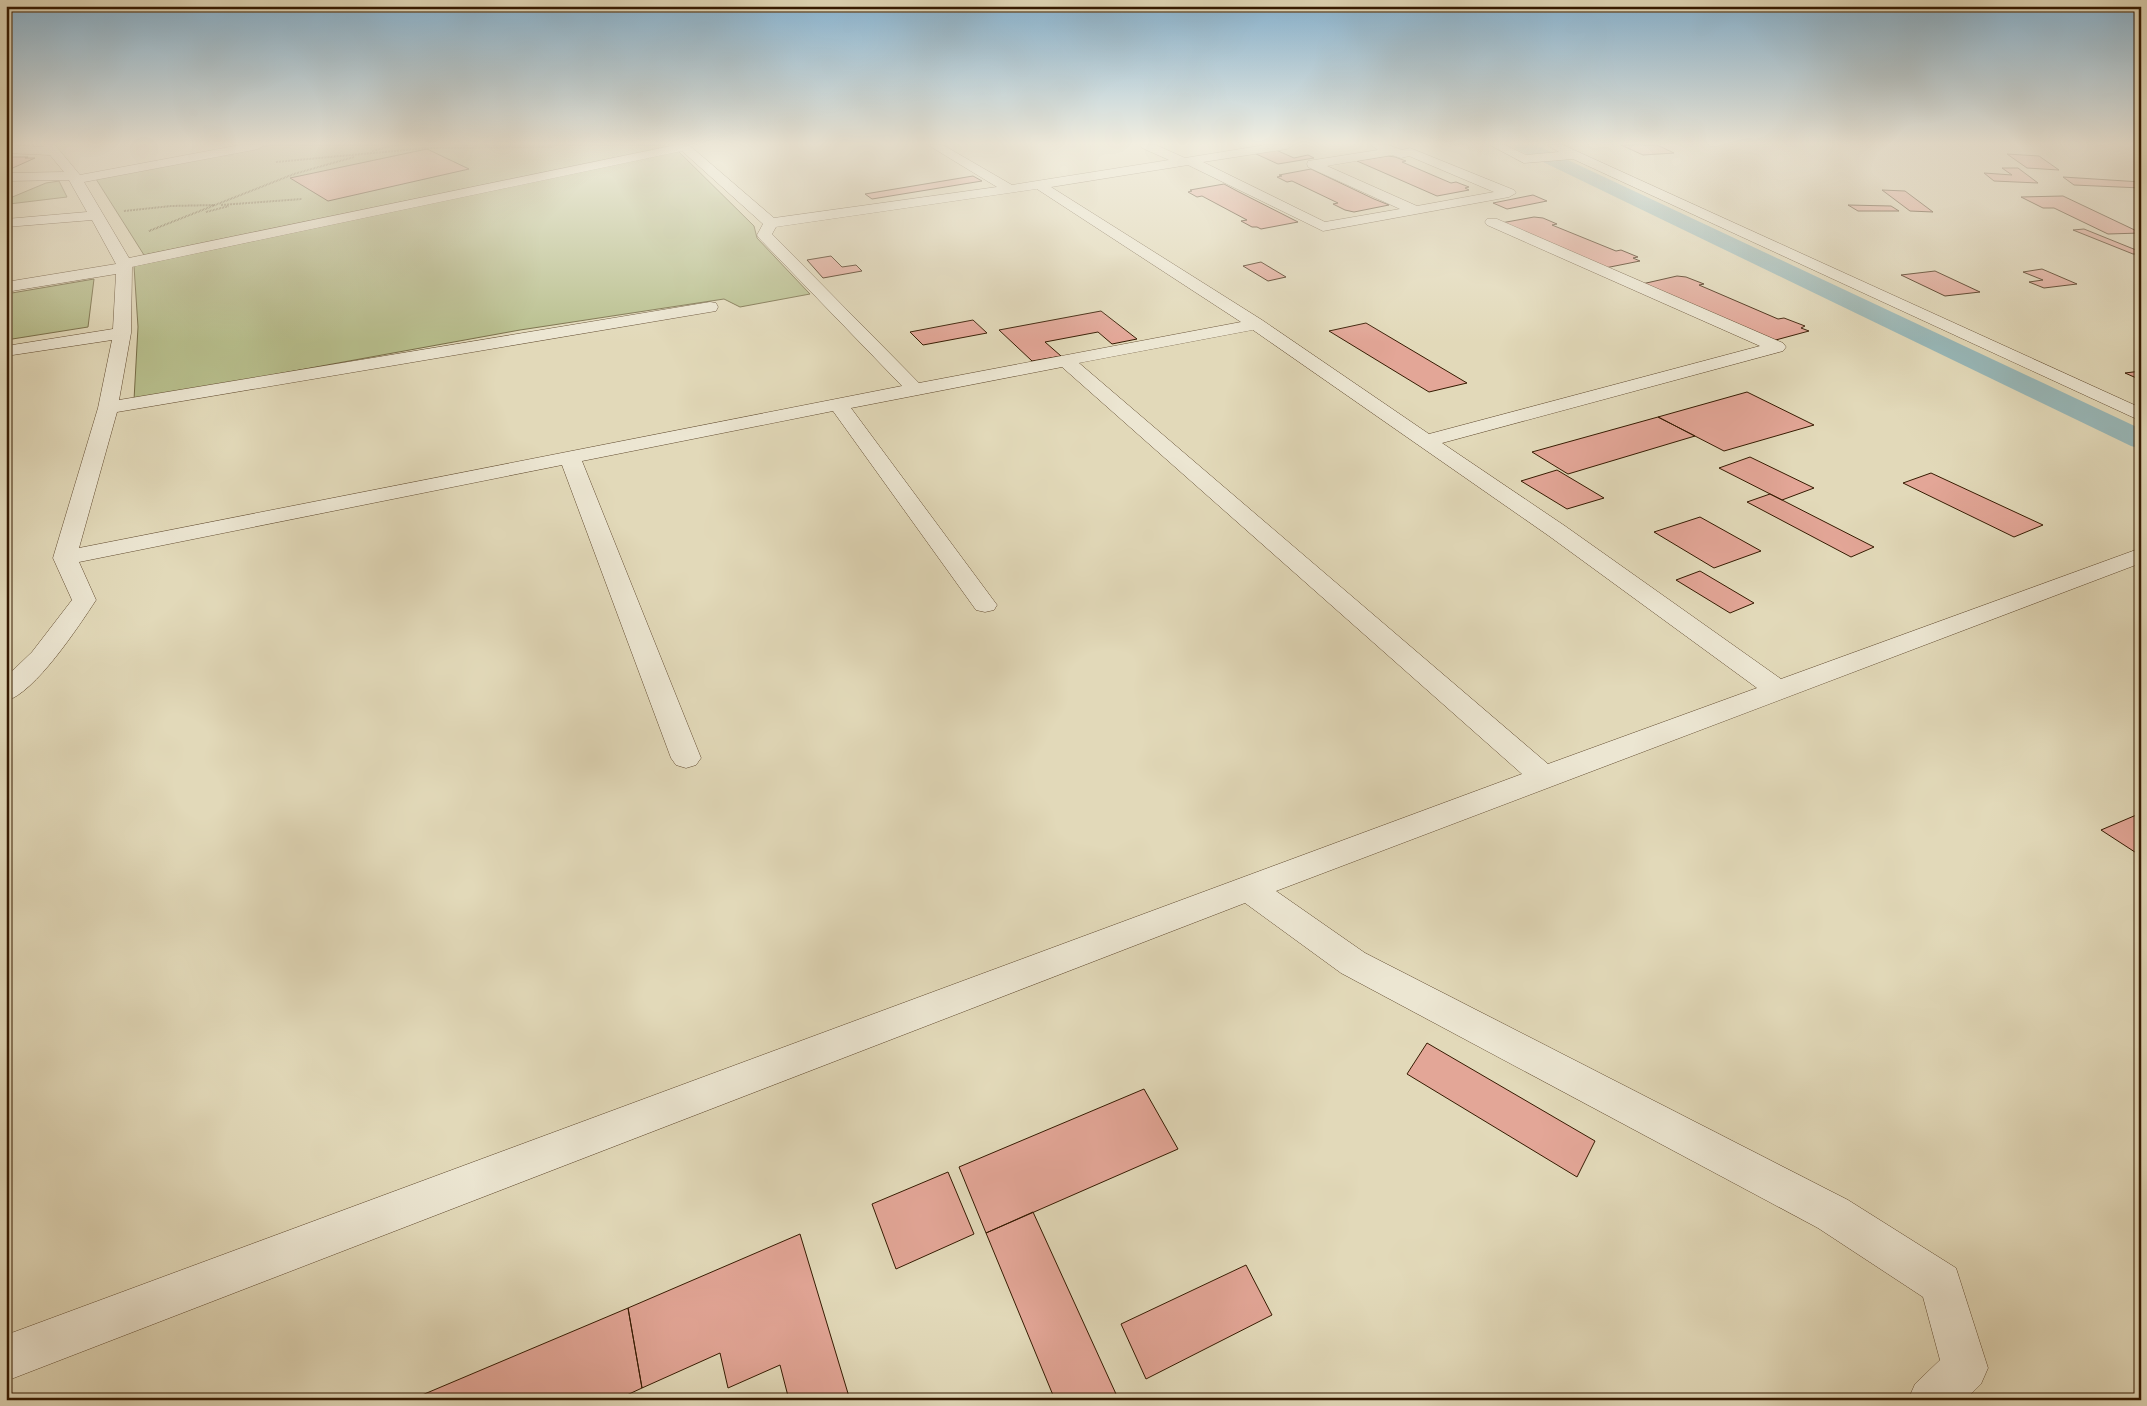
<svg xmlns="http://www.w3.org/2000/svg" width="2147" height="1406" font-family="Cardo,serif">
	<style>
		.green { fill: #b7be8c; stroke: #766c46 }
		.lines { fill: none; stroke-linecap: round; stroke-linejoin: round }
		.canal { fill: #98b8b9; fill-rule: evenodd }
		.building { fill: #e3a697; stroke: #351a01 }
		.minor-casing { stroke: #604a2f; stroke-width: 1 }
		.path { stroke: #351a01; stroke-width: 2; stroke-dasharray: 0.5 1; stroke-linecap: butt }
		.minor { fill: #ece6d2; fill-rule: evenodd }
	</style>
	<rect width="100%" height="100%" fill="#e2d9b9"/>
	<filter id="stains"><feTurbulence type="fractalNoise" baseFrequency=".004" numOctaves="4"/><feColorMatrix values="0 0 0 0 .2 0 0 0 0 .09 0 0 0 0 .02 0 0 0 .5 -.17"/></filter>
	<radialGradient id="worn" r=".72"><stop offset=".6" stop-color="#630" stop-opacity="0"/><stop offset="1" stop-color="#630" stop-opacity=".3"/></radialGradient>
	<!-- green -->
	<path class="green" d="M 272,145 L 664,145 L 666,147 L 144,255 L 96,179 Z
		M 678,151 L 754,226 L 757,238 L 810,294 L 740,307 L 724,299 L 520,330 L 134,400 L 138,327 L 134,266 Z
		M 59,181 L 67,197 L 9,204 L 8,200 L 10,198 L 46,183 Z
		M 94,279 L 88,327 L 6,340 L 6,294 Z"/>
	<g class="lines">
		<!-- canal -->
		<path class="canal" d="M 1513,145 L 1536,145 L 2141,429 L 2141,449 L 2131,446 L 1516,149 Z"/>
	</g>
	<!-- building -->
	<path class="building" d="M 1621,145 L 1657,145 L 1674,153 L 1643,155 Z
		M 427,149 L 469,169 L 328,201 L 290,178 Z
		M 1276,150 L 1294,158 L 1308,155 L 1314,158 L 1278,164 L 1254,153 Z
		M 2007,154 L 2039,156 L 2059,170 L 2027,168 Z
		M 1388,156 L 1395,157 L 1406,161 L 1402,162 L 1451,183 L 1456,182 L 1469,187 L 1465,188 L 1469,190 L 1437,196 L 1357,161 Z
		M 9,157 L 28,157 L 25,158 L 35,158 L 6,171 L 6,158 Z
		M 2002,168 L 2018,168 L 2038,183 L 1994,181 L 1984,173 L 2012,175 Z
		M 1311,169 L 1374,199 L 1389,205 L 1354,212 L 1345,210 L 1333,204 L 1338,203 L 1292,181 L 1287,182 L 1277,177 L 1282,176 L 1279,175 Z
		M 973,176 L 982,181 L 872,199 L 865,194 Z
		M 2063,177 L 2141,182 L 2141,188 L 2074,185 Z
		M 1224,184 L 1237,191 L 1298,222 L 1261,229 L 1257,227 L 1252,227 L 1241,221 L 1247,220 L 1202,196 L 1197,197 L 1188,192 L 1192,191 L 1190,190 Z
		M 1882,190 L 1905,191 L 1933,212 L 1910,211 Z
		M 1533,195 L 1547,201 L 1507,209 L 1493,203 Z
		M 2063,196 L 2141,233 L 2108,234 L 2054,208 L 2043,208 L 2021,197 Z
		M 1848,205 L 1891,206 L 1899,211 L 1858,211 Z
		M 1534,217 L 1543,218 L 1557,224 L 1552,225 L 1616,251 L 1621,250 L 1638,257 L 1633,258 L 1640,261 L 1605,268 L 1501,223 Z
		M 2084,229 L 2141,252 L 2141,254 L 2133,254 L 2073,230 Z
		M 831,256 L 842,267 L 856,265 L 862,271 L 823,278 L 807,260 Z
		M 1261,262 L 1286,277 L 1268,281 L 1243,266 Z
		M 2042,269 L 2077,284 L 2044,288 L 2029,282 L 2043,280 L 2023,272 Z
		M 1935,271 L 1980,292 L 1945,296 L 1901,275 Z
		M 1677,276 L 1686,277 L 1704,284 L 1699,285 L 1778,319 L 1784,318 L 1805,326 L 1801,328 L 1809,331 L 1772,341 L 1642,284 Z
		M 1101,311 L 1137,339 L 1112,344 L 1098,332 L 1045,342 L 1061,356 L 1032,361 L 999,330 Z
		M 973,320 L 987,333 L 923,345 L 910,332 Z
		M 1366,323 L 1467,383 L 1429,392 L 1329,331 Z
		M 2141,371 L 2141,380 L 2125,373 Z
		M 1747,392 L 1814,425 L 1724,451 L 1658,417 Z
		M 1658,417 L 1695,436 L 1568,474 L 1532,452 Z
		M 1750,457 L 1814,488 L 1782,500 L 1719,468 Z
		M 1557,470 L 1604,498 L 1567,509 L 1521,481 Z
		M 1931,473 L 2043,525 L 2014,537 L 1903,483 Z
		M 1770,494 L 1782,500 L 1874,547 L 1851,557 L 1747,502 Z
		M 1700,517 L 1761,551 L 1714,568 L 1654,532 Z
		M 1700,571 L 1754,603 L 1730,613 L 1676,580 Z
		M 2141,813 L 2141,856 L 2101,830 Z
		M 1427,1043 L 1595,1141 L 1577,1177 L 1407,1074 Z
		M 1144,1089 L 1178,1149 L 986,1233 L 959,1167 Z
		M 948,1172 L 974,1234 L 896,1269 L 872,1204 Z
		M 1033,1212 L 1116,1394 L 1104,1400 L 1055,1400 L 986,1233 Z
		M 800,1234 L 850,1400 L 789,1400 L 780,1365 L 728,1388 L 720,1353 L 642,1388 L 628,1308 Z
		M 1246,1265 L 1272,1315 L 1146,1379 L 1121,1324 Z
		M 628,1308 L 642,1388 L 616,1400 L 422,1400 L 422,1395 Z"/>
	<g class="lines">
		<!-- minor casing -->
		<g class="minor-casing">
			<path id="minor" d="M 6,145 L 44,147 L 43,145 L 55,145 L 80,175 L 240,145 L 264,145 L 258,149 L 84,182 L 129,258 L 676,145 L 689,145 L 774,218 L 997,187 L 928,145 L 943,145 L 1012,185 L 1169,160 L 1142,148 L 1140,145 L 1156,145 L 1185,158 L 1265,145 L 1293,145 L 1287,149 L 1203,162 L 1325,222 L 1400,209 L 1308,167 L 1307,164 L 1308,161 L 1378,150 L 1371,145 L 1388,145 L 1402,150 L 1410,148 L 1514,190 L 1516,193 L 1509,197 L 1323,231 L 1188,165 L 1051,187 L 1262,320 L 1429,434 L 1760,346 L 1487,225 L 1485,222 L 1487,219 L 1497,219 L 1783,343 L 1786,347 L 1783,351 L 1442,443 L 1565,526 L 1781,679 L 2141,548 L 2141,563 L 1276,891 L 1365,953 L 1848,1200 L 1956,1268 L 1988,1368 L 1981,1384 L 1965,1400 L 1908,1400 L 1915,1384 L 1940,1360 L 1923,1297 L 1818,1228 L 1341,973 L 1245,903 L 6,1381 L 6,1335 L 1522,774 L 1062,367 L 851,408 L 997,605 L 994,610 L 985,612 L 976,610 L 833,411 L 582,461 L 701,758 L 696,765 L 686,768 L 676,765 L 671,758 L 562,465 L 79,562 L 96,600 C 79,626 35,693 6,701 L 6,677 L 32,652 L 72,600 L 53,558 L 98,408 L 112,340 L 6,356 L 6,346 L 113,329 L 116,274 L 6,292 L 6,282 L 116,264 L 92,220 L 6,227 L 6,219 L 87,212 L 69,180 L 6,181 L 6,173 L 64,172 L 50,155 L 6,153 ZM 682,151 L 763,224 L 757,235 L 759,238 L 902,386 L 79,548 L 117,412 L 710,312 L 716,311 L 718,307 L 716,303 L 710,302 L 119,400 L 131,333 L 132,267 ZM 1392,155 L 1401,158 L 1409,156 L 1494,192 L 1417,206 L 1327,166 ZM 1037,189 L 1241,322 L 919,383 L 772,234 L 776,227 ZM 1253,330 L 1549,536 L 1757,688 L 1548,764 L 1079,363 Z
				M 1490,145 L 1505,145 L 1526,155 L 1559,152 L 1547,145 L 1563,145 L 2141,408 L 2141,421 L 1573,159 L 1524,163 Z"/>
		</g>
		<!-- path -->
		<path class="path" d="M 372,151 L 396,145
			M 276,162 L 427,148 L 554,147
			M 221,205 L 302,199
			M 124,211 L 171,206 L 215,205
			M 206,212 L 229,206
			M 149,231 L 294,174 L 354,157"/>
		<!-- minor -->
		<use href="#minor" class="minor"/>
	</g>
	<!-- sky -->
	<linearGradient id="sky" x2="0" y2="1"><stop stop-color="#88b6d5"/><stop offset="0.42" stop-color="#f2eee0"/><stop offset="1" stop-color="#f2eee0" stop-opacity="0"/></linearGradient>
	<rect width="2147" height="342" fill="url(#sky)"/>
	<!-- margin -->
	<rect width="2147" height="1406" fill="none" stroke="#e2d9b9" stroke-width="25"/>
	<rect x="8" y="8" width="2132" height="1391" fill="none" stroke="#351a01" stroke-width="2.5"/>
	<rect x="12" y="12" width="2122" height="1381" fill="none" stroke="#351a01"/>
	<rect width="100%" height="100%" filter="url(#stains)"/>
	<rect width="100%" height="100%" fill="url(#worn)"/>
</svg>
